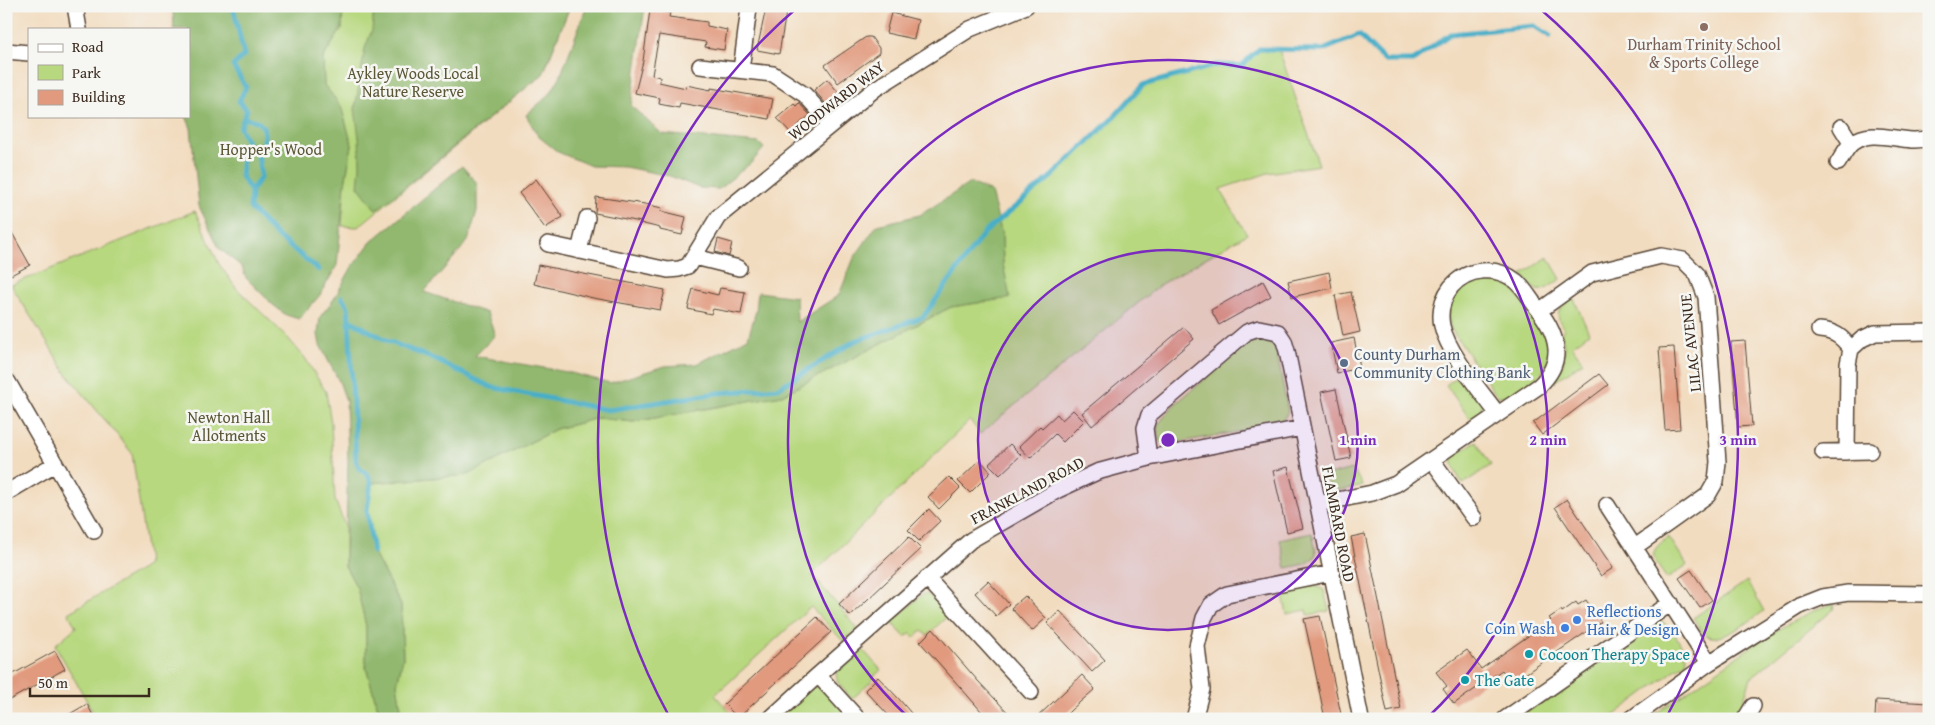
<svg xmlns="http://www.w3.org/2000/svg" width="1935" height="725" font-family="'Gentium Book Plus',serif">
	<style>
		.green { fill: #b7d87f; stroke: #79814e }
		.forest { fill: #91b86e; stroke: #667146 }
		.lines { fill: none; stroke-linecap: round; stroke-linejoin: round }
		.stream { stroke: #47aec7; stroke-width: 5 }
		.building { fill: #e19a7e }
		.minor-casing { stroke: #564536; stroke-width: 18 }
		.minor { stroke: #fff; stroke-width: 15 }
		.ring { fill: none; stroke: #7b2cbf; stroke-width: 2.5 }
		.education-dot { fill: #8d6e63; stroke: #f6f6f2; stroke-width: 2 }
		.service-dot { fill: #5c6f8a; stroke: #f6f6f2; stroke-width: 2 }
		.shop-dot { fill: #3f7fe0; stroke: #f6f6f2; stroke-width: 2 }
		.culture-dot { fill: #0f9aa8; stroke: #f6f6f2; stroke-width: 2 }
		.labels { text-anchor: middle; dominant-baseline: central; stroke-width: 5; stroke-linejoin: round; paint-order: stroke }
		.education-label { font-size: 16px; fill: #785e54; stroke: #f6f6f2 }
		.park-label { font-size: 16px; fill: #5a5636; stroke: #f6f6f2 }
		.street-label { font-size: 16px; fill: #3b2a1e; stroke: #f6f6f2 }
		.service-label { font-size: 16px; fill: #4e5e75; stroke: #f6f6f2; text-anchor: start }
		.shop-label { font-size: 16px; fill: #366cbe; stroke: #f6f6f2; text-anchor: start }
		.culture-label { font-size: 16px; fill: #0d838f; stroke: #f6f6f2; text-anchor: start }
		.centre { fill: #7b2cbf; stroke: #f6f6f2; stroke-width: 2.5 }
		.ring-label { font-size: 15px; text-anchor: middle; font-weight: bold; fill: #7b2cbf; stroke: #f6f6f2; stroke-width: 5; stroke-linejoin: round; paint-order: stroke }
	</style>
	<rect width="100%" height="100%" fill="#f6f6f2"/>
	<filter id="ink" filterUnits="userSpaceOnUse"><feTurbulence type="fractalNoise" baseFrequency=".02" numOctaves="2"/><feDisplacementMap in="SourceGraphic" scale="10" xChannelSelector="R" yChannelSelector="G"/><feConvolveMatrix kernelMatrix="1 2 1 2 8 2 1 2 1" color-interpolation-filters="sRGB"/></filter>
	<filter id="wash" filterUnits="userSpaceOnUse"><feTurbulence type="fractalNoise" baseFrequency=".0096" numOctaves="4" result="noise"/><feDisplacementMap in="SourceGraphic" scale="20" xChannelSelector="R" yChannelSelector="G"/><feGaussianBlur stdDeviation="1.12" result="paint"/><feColorMatrix in="noise" values="0 0 0 0 0 0 0 0 0 0 0 0 0 0 0 0 0 1.4 0 .05"/><feComposite in="paint" operator="in"/></filter>
	<g filter="url(#wash)">
		<rect width="100%" height="100%" fill="#f2dcbf"/>
		<!-- green -->
		<path class="green" d="M 343,6 L 570,6 L 543,74 L 358,227 L 342,226 L 345,183 L 352,145 L 341,106 L 324,85 L 323,58 L 342,28 Z
			M 1259,49 L 1279,50 L 1319,165 L 1268,173 L 1220,189 L 1247,234 L 1161,284 L 980,434 L 970,420 L 812,575 L 858,629 L 843,641 L 811,607 L 715,695 L 736,719 L 400,719 L 402,715 L 397,684 L 403,658 L 401,605 L 373,552 L 367,510 L 371,483 L 468,475 L 556,429 L 598,418 L 633,422 L 782,395 L 951,307 L 1009,298 L 1003,264 L 1002,235 L 998,221 L 1052,176 L 1114,117 L 1143,85 L 1217,65 L 1241,66 Z
			M 195,211 L 219,264 L 236,288 L 287,337 L 305,358 L 326,392 L 331,423 L 335,500 L 345,526 L 345,566 L 357,587 L 366,626 L 366,667 L 381,719 L 97,719 L 55,645 L 76,627 L 68,613 L 142,569 L 148,565 L 147,555 L 132,453 L 66,373 L 11,285 Z
			M 1548,257 L 1561,279 C 1539,294 1538,296 1522,274 Z
			M 1477,277 L 1500,277 L 1519,293 L 1548,337 L 1550,345 L 1548,363 L 1542,372 L 1533,381 L 1510,396 L 1498,396 L 1494,392 L 1451,329 C 1442,300 1454,292 1477,277 Z
			M 1573,297 L 1589,333 L 1572,346 L 1583,362 L 1554,382 C 1565,366 1567,352 1561,333 L 1564,329 C 1553,312 1559,309 1573,297 Z
			M 1263,337 L 1275,344 L 1288,411 C 1283,423 1277,424 1265,427 L 1169,444 L 1164,444 L 1159,441 L 1157,426 L 1173,406 L 1253,338 Z
			M 1463,373 L 1483,402 L 1480,412 L 1470,419 L 1446,385 Z
			M 1476,441 L 1491,465 L 1463,484 C 1445,456 1451,458 1476,441 Z
			M 1353,469 L 1362,485 C 1345,489 1332,497 1324,476 Z
			M 1312,533 L 1316,552 L 1315,557 L 1306,564 L 1286,568 L 1280,540 Z
			M 1669,537 L 1687,565 L 1667,579 C 1653,558 1645,553 1669,537 Z
			M 1747,581 L 1764,611 C 1752,619 1723,643 1708,636 C 1701,633 1698,624 1693,618 Z
			M 1314,585 L 1324,590 L 1329,611 L 1308,615 L 1307,610 L 1287,614 L 1282,590 Z
			M 923,594 L 928,594 L 949,615 L 927,635 L 922,631 L 914,637 L 910,633 L 905,637 L 891,622 Z
			M 1834,604 L 1833,610 L 1751,678 L 1740,711 L 1734,719 L 1648,719 L 1771,633 L 1817,609 Z
			M 1658,622 C 1672,622 1680,645 1687,656 L 1686,662 L 1609,719 L 1516,719 Z
			M 862,649 L 881,670 L 873,677 L 874,679 L 852,699 L 838,683 L 836,675 L 838,671 Z
			M 813,686 C 827,688 840,709 849,719 L 776,719 Z"/>
		<!-- forest -->
		<path class="forest" d="M 171,6 L 343,6 L 342,28 L 323,58 L 324,85 L 341,106 L 352,145 L 345,183 L 337,265 L 320,295 L 299,319 L 286,315 L 272,304 L 246,278 L 242,267 L 219,248 L 199,206 L 191,128 L 186,116 L 189,116 L 189,29 L 174,29 L 173,11 Z
			M 374,6 L 570,6 L 543,74 L 376,210 L 358,186 L 360,166 L 359,138 L 355,109 L 365,48 L 372,30 Z
			M 587,6 L 645,6 L 631,106 L 662,134 L 759,143 L 764,148 L 752,162 L 719,189 L 699,188 L 670,176 L 625,167 L 591,166 L 558,152 L 538,136 L 526,115 L 550,94 L 560,77 Z
			M 462,166 L 477,183 L 477,211 L 468,241 L 424,292 L 487,313 L 495,335 L 475,356 L 567,372 L 610,383 L 665,366 L 697,364 L 748,338 L 756,311 L 758,292 L 796,297 L 797,322 L 839,295 L 854,258 L 877,225 L 920,215 L 970,183 L 991,192 L 1002,235 L 1003,264 L 1010,298 L 951,307 L 782,395 L 633,422 L 598,418 L 556,429 L 468,475 L 371,483 L 367,510 L 373,552 L 401,605 L 403,658 L 397,684 L 402,715 L 400,719 L 381,719 L 366,667 L 366,626 L 357,588 L 345,566 L 348,461 L 346,401 L 339,381 L 320,345 L 318,334 L 320,317 L 334,299 L 352,267 L 371,242 Z"/>
		<g class="lines">
			<!-- stream -->
			<path class="stream" d="M 233,6 L 244,55 L 233,66 L 246,87 L 239,101 L 247,110 L 240,128 L 248,144 L 243,158 L 241,176 L 251,191 L 250,208 L 277,236 L 319,270
				M 244,118 L 257,121 L 264,128 L 264,149 L 258,154 L 261,177 L 251,191
				M 342,297 L 348,307 L 349,320 L 388,341 L 434,359 L 491,387 L 608,410 L 718,393 L 778,388 L 855,341 L 923,317 L 984,233 L 1052,176 L 1114,117 L 1143,85 L 1217,65 L 1241,66 L 1259,49 L 1323,50 L 1359,35 L 1385,61 L 1413,61 L 1450,34 L 1534,26 L 1550,36
				M 349,320 L 356,460 L 359,468 L 368,475 L 371,483 L 367,510 L 373,552"/>
		</g>
		<g id="blocks">
			<!-- building -->
			<path class="building" d="M 766,8 L 786,12 L 779,54 L 757,50 Z
				M 650,10 L 670,13 L 669,17 L 707,22 L 707,26 L 727,30 L 724,50 L 705,47 L 706,42 L 659,35 L 652,75 L 660,77 L 659,82 L 686,88 L 686,85 L 711,90 L 711,88 L 773,99 L 769,119 L 680,103 L 679,108 L 659,104 L 660,98 L 635,93 L 643,61 Z
				M 891,13 L 918,20 L 914,39 L 886,33 Z
				M 866,37 L 871,37 L 879,48 L 879,53 L 838,83 L 825,65 Z
				M 827,79 L 839,93 L 826,104 L 814,90 Z
				M 799,103 L 810,115 L 790,132 L 777,118 L 794,104 L 796,106 Z
				M 536,179 L 563,217 L 545,228 L 519,193 Z
				M 596,197 L 645,204 L 662,208 L 661,211 L 686,217 L 682,235 L 660,230 L 660,228 L 640,223 L 641,222 L 595,213 Z
				M 6,222 L 30,265 L 11,275 L 6,267 Z
				M 718,239 L 732,243 L 729,256 L 715,252 Z
				M 538,265 L 665,290 L 660,310 L 593,298 L 534,284 Z
				M 1329,272 L 1332,288 L 1292,297 L 1288,281 Z
				M 1263,281 L 1271,296 L 1219,325 L 1211,310 Z
				M 720,288 L 745,292 L 741,314 L 713,309 L 711,314 L 688,309 L 693,289 L 718,295 Z
				M 1351,292 L 1360,332 L 1343,336 L 1335,295 Z
				M 1184,327 L 1194,339 L 1092,426 L 1082,413 Z
				M 1354,338 L 1360,368 L 1337,373 L 1331,343 Z
				M 1745,341 L 1752,426 L 1738,427 L 1731,342 Z
				M 1674,347 L 1680,429 L 1665,430 L 1659,348 Z
				M 1599,374 L 1608,385 L 1542,435 L 1533,423 Z
				M 1336,389 L 1351,458 L 1336,461 L 1321,392 Z
				M 1073,410 L 1084,421 L 1063,442 L 1055,434 L 1030,458 L 1019,446 L 1040,426 L 1042,428 L 1057,414 L 1062,420 Z
				M 1010,444 L 1021,455 L 1000,475 L 989,464 Z
				M 980,460 L 991,472 L 970,493 L 958,481 Z
				M 1288,467 L 1303,528 L 1287,532 L 1273,471 Z
				M 949,477 L 960,488 L 939,509 L 928,497 Z
				M 1567,499 L 1613,568 L 1601,576 L 1555,507 Z
				M 929,509 L 940,521 L 919,541 L 908,530 Z
				M 1365,534 L 1401,709 L 1387,712 L 1351,537 Z
				M 909,537 L 921,549 L 850,616 L 839,604 Z
				M 1691,570 L 1712,600 L 1700,608 L 1679,578 Z
				M 988,581 L 1009,604 L 996,616 L 975,593 Z
				M 1025,596 L 1046,618 L 1032,631 L 1011,608 Z
				M 1586,600 L 1601,622 L 1512,683 L 1502,670 L 1454,704 L 1443,689 L 1447,686 L 1436,672 L 1467,650 L 1481,669 L 1551,620 L 1549,618 L 1561,610 L 1562,612 L 1576,602 L 1578,605 Z
				M 1060,611 L 1105,660 L 1092,672 L 1047,623 Z
				M 1320,616 L 1334,682 L 1342,719 L 1325,719 L 1310,646 L 1304,619 Z
				M 817,617 L 831,632 L 738,718 L 724,704 Z
				M 933,629 L 978,681 L 1014,719 L 988,719 L 968,696 L 920,642 Z
				M 55,651 L 65,669 L 6,702 L 6,678 Z
				M 1082,675 L 1095,689 L 1072,709 L 1062,719 L 1035,719 Z
				M 878,677 L 899,699 L 916,719 L 892,719 L 865,690 Z
				M 1876,700 L 1929,703 L 1929,716 L 1907,715 L 1907,719 L 1875,717 Z
				M 87,704 L 95,719 L 61,719 Z"/>
		</g>
	</g>
	<g filter="url(#ink)">
		<use href="#blocks" fill-opacity="0" stroke="#564536" stroke-width="1"/>
		<g class="lines">
			<!-- minor casing -->
			<g class="minor-casing">
				<path id="minor" d="M 75,6 L 79,29
					M 6,51 L 29,53
					M 700,66 L 773,74 L 805,95 L 831,124
					M 741,70 L 749,8 L 750,6
					M 1841,127 L 1851,143
					M 1838,163 C 1842,157 1846,148 1852,143 C 1875,126 1903,146 1929,138
					M 548,244 L 668,270 L 679,269 L 688,266 L 718,217 L 875,89 L 970,29 L 1026,6
					M 579,251 L 587,218
					M 695,257 L 739,268
					M 1539,311 L 1592,273 L 1661,256 L 1683,260 L 1697,274 L 1706,297 L 1718,462 L 1716,481 L 1708,495 L 1635,547
					M 1819,330 C 1835,331 1842,337 1851,349
					M 6,383 L 8,382 L 94,531
					M 1823,452 L 1870,451
					M 1847,452 L 1848,364 L 1851,349 L 1862,339 L 1875,333 L 1929,332
					M 1149,458 L 1145,428 L 1149,415 L 1247,332 L 1259,328 L 1278,332 L 1284,341 L 1287,351 L 1361,719
					M 1432,460 L 1474,518
					M 6,493 L 55,464
					M 1318,504 L 1372,493 L 1396,484 L 1539,386 C 1550,375 1557,364 1556,349 C 1555,332 1544,317 1535,305 C 1529,297 1523,287 1516,281 C 1496,265 1467,268 1451,287 C 1442,299 1439,311 1442,326 C 1448,353 1480,390 1497,413
					M 1607,505 L 1709,663
					M 927,578 L 1031,692
					M 818,675 L 971,540 L 1058,490 L 1097,472 L 1149,458 L 1302,428
					M 770,719 L 818,675 L 858,719
					M 1194,719 L 1202,689 L 1197,646 L 1204,618 L 1211,605 L 1227,594 L 1331,573
					M 1505,719 L 1671,603
					M 1631,719 L 1709,663 L 1800,606 L 1823,597 L 1848,593 L 1929,594
					M 1745,719 L 1753,706"/>
			</g>
			<!-- minor -->
			<use href="#minor" class="minor"/>
		</g>
	</g>
	<!-- distance rings -->
	<circle cx="1168" cy="440" r="190" fill="#7b2cbf" fill-opacity=".12"/>
	<g class="ring">
		<circle cx="1168" cy="440" r="190"/>
		<path d="M909 718A380 380 0 1 1 1427 718"/>
		<path d="M669 716A570 570 0 0 1 798 7M1538 7A570 570 0 0 1 1667 716"/>
	</g>
	<!-- markers -->
	<circle class="education-dot" cx="1704" cy="27" r="5"/>
	<circle class="service-dot" cx="1344" cy="363" r="5"/>
	<g class="shop-dot">
		<circle cx="1577" cy="620" r="5"/>
		<circle cx="1565" cy="628" r="5"/>
	</g>
	<g class="culture-dot">
		<circle cx="1529" cy="654" r="5"/>
		<circle cx="1465" cy="680" r="5"/>
	</g>
	<g class="labels">
		<!-- education labels -->
		<g class="education-label">
			<text x="1704" y="44">Durham Trinity School<tspan x="1704" dy="18">&amp; Sports College</tspan></text>
		</g>
		<!-- park labels -->
		<g class="park-label">
			<text x="413" y="73">Aykley Woods Local<tspan x="413" dy="18">Nature Reserve</tspan></text>
			<text x="271" y="149">Hopper's Wood</text>
			<text x="229" y="417">Newton Hall<tspan x="229" dy="18">Allotments</tspan></text>
		</g>
		<!-- street labels -->
		<g class="street-label">
			<text transform="translate(836 100) rotate(-38)">WOODWARD WAY</text>
			<text transform="translate(1690 343) rotate(-96)">LILAC AVENUE</text>
			<text transform="translate(1027 490) rotate(-28)">FRANKLAND ROAD</text>
			<text transform="translate(1339 524) rotate(79)">FLAMBARD ROAD</text>
		</g>
		<!-- service labels -->
		<g class="service-label">
			<text x="1354" y="354">County Durham<tspan x="1354" dy="18">Community Clothing Bank</tspan></text>
		</g>
		<!-- shop labels -->
		<g class="shop-label">
			<text x="1587" y="611">Reflections<tspan x="1587" dy="18">Hair &amp; Design</tspan></text>
			<text x="1555" y="628" text-anchor="end">Coin Wash</text>
		</g>
		<!-- culture labels -->
		<g class="culture-label">
			<text x="1539" y="654">Cocoon Therapy Space</text>
			<text x="1475" y="680">The Gate</text>
		</g>
	</g>
	<circle cx="1168" cy="440" r="8" class="centre"/>
	<g class="ring-label">
		<text x="1358" y="445">1 min</text>
		<text x="1548" y="445">2 min</text>
		<text x="1738" y="445">3 min</text>
	</g>
	<!-- margin -->
	<rect width="1935" height="725" fill="none" stroke="#f6f6f2" stroke-width="25"/>
	<!-- legend -->
	<rect x="28" y="28" width="162" height="90" fill="#f6f6f2" stroke="#aba49d"/>
	<rect x="38" y="44" width="25" height="8" fill="#ffffff" stroke="#aba49d"/>
	<text x="72" y="52" font-size="15" fill="#3b2a1e">Road</text>
	<rect x="38" y="65" width="25" height="15" fill="#b7d87f" stroke="#aba49d"/>
	<text x="72" y="78" font-size="15" fill="#3b2a1e">Park</text>
	<rect x="38" y="90" width="25" height="15" fill="#e19a7e" stroke="#aba49d"/>
	<text x="72" y="102" font-size="15" fill="#3b2a1e">Building</text>
	<!-- scale -->
	<path d="M30 688v8h119v-8" fill="none" stroke="#3b2a1e" stroke-width="2.5"/>
	<text x="38" y="688" font-size="15" fill="#3b2a1e" stroke="#f6f6f2" stroke-width="4" paint-order="stroke">50 m</text>
</svg>
